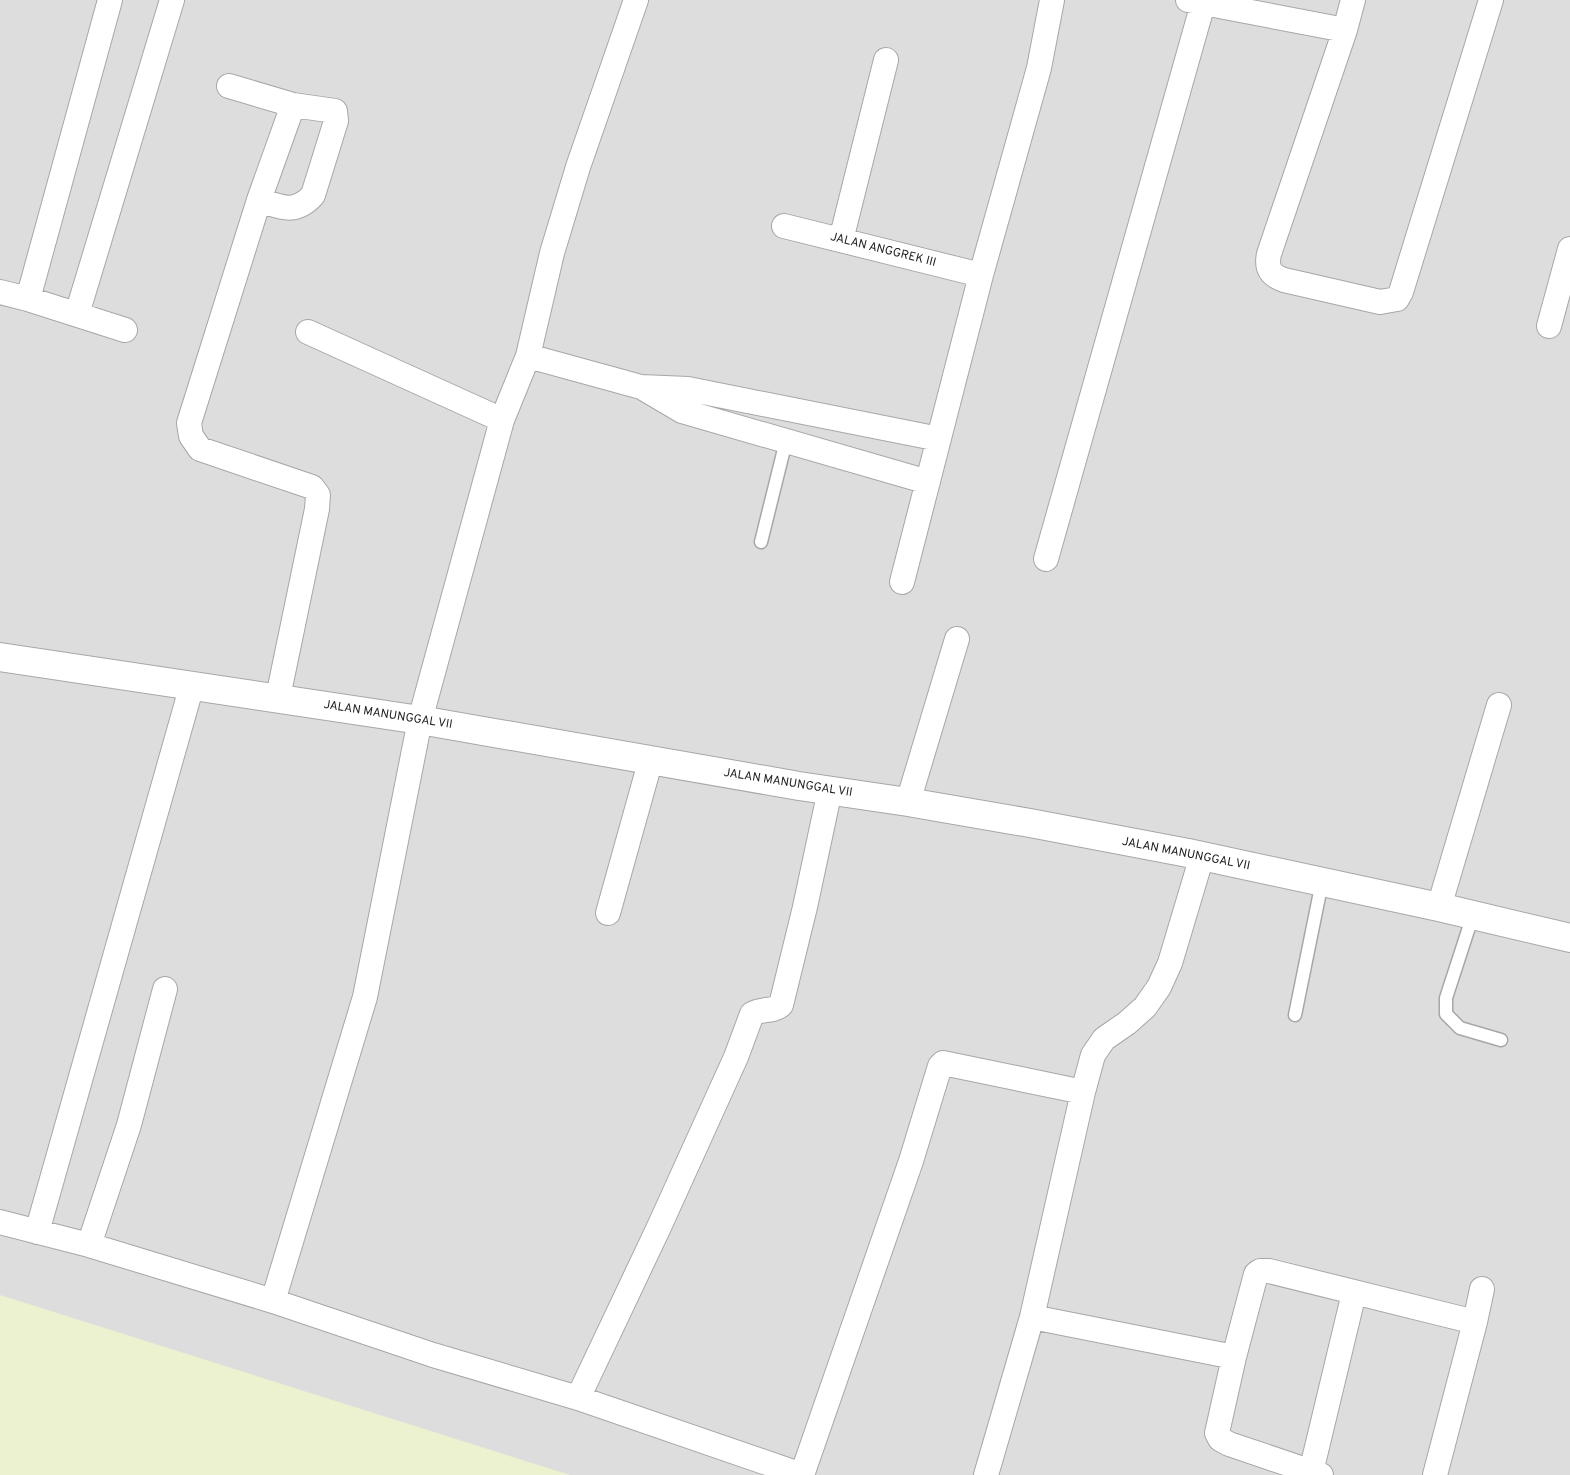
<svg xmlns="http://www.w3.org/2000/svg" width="1570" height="1475" font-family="Overpass,sans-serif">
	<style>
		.residential { fill: #dedddd }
		.farmland { fill: #ecf1cf }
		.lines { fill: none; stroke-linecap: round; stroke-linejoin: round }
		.service-casing { stroke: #a7a7a7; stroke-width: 15 }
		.minor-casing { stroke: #a7a7a7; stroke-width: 26 }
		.tertiary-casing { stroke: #a7a7a7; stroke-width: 30 }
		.service { stroke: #fff; stroke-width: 12 }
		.minor { stroke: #fff; stroke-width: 24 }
		.tertiary { stroke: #fff; stroke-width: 28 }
		.labels { text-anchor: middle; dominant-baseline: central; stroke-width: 4; stroke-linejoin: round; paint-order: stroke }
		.street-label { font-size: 12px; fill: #202020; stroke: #fff }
	</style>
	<rect width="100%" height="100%" fill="#f1eee5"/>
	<!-- residential -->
	<path class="residential" d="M 0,0 L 1570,0 L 1570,1475 L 449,1475 L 0,1321 Z"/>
	<!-- farmland -->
	<path class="farmland" d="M 0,1295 L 570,1475 L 0,1475 Z"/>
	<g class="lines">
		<!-- service casing -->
		<g class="service-casing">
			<path id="service" d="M 761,542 L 786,441
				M 1473,915 L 1446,998 L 1446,1014 L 1460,1028 L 1501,1040
				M 1295,1015 L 1322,882"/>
		</g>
		<!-- minor casing -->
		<g class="minor-casing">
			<path id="minor" d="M 110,0 L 28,299 L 125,330
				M 1188,0 L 1345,30
				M 1353,0 L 1345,30 L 1269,254 C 1266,268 1270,275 1284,280 L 1380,302 L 1397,299 L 1401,292 L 1491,0
				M 229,86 L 293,105 L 259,200 L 189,423 L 191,436 L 200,449 L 312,487 L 318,495 L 317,509 L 278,697
				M 259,200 C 281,207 295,215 313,195 L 336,121 L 335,111 L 293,105
				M 784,226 L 981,275
				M 841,240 L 886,60
				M 0,292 L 28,299
				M 77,314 L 172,0
				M 1549,326 L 1570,249
				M 308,332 L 502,420
				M 528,356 L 641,387 L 688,389 L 939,439
				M 643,388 L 682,411 L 928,482
				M 1046,559 L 1204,0
				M 902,582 L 981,275 L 1039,68 L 1052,0
				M 908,802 L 957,639
				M 1439,907 L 1499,705
				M 608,913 L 651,759
				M 0,1222 L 89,1245 L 273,1301 L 433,1355 L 578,1398 L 802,1475
				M 37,1232 L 192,685
				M 89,1245 L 129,1125 L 165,989
				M 273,1301 L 365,997 L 420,720 L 502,420 L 528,356 L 552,253 L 578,167 L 636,0
				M 1032,1317 L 1234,1357
				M 578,1398 L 659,1227 L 736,1057 L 752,1014 C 761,1008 773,1012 781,1005 L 805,907 L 830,790
				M 1311,1472 L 1354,1293
				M 802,1475 L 911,1161 L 940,1066 L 943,1063 L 1083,1092
				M 986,1475 L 1032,1317 L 1083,1092 L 1093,1055 L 1104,1039 L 1127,1023 L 1145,1007 L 1159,987 L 1170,963 L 1202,856
				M 1321,1475 L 1229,1444 L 1220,1439 L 1217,1433 L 1234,1357 L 1256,1274 L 1260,1271 L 1269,1271 L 1475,1322
				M 1435,1475 L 1475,1322 L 1482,1289"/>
		</g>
		<!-- tertiary casing -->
		<g class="tertiary-casing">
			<path id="tertiary" d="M 0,657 L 420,720 L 799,786 L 908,802 L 1030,823 L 1188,853 L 1439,907 L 1570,938"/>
		</g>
		<!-- service -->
		<use href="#service" class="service"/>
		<!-- minor -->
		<use href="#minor" class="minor"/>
		<!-- tertiary -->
		<use href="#tertiary" class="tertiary"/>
	</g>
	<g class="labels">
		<!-- street labels -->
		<g class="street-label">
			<text transform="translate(883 250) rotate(14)">JALAN ANGGREK III</text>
			<text transform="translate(388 715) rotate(9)">JALAN MANUNGGAL VII</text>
			<text transform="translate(788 783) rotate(9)">JALAN MANUNGGAL VII</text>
			<text transform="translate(1186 854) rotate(11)">JALAN MANUNGGAL VII</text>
		</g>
	</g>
</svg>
